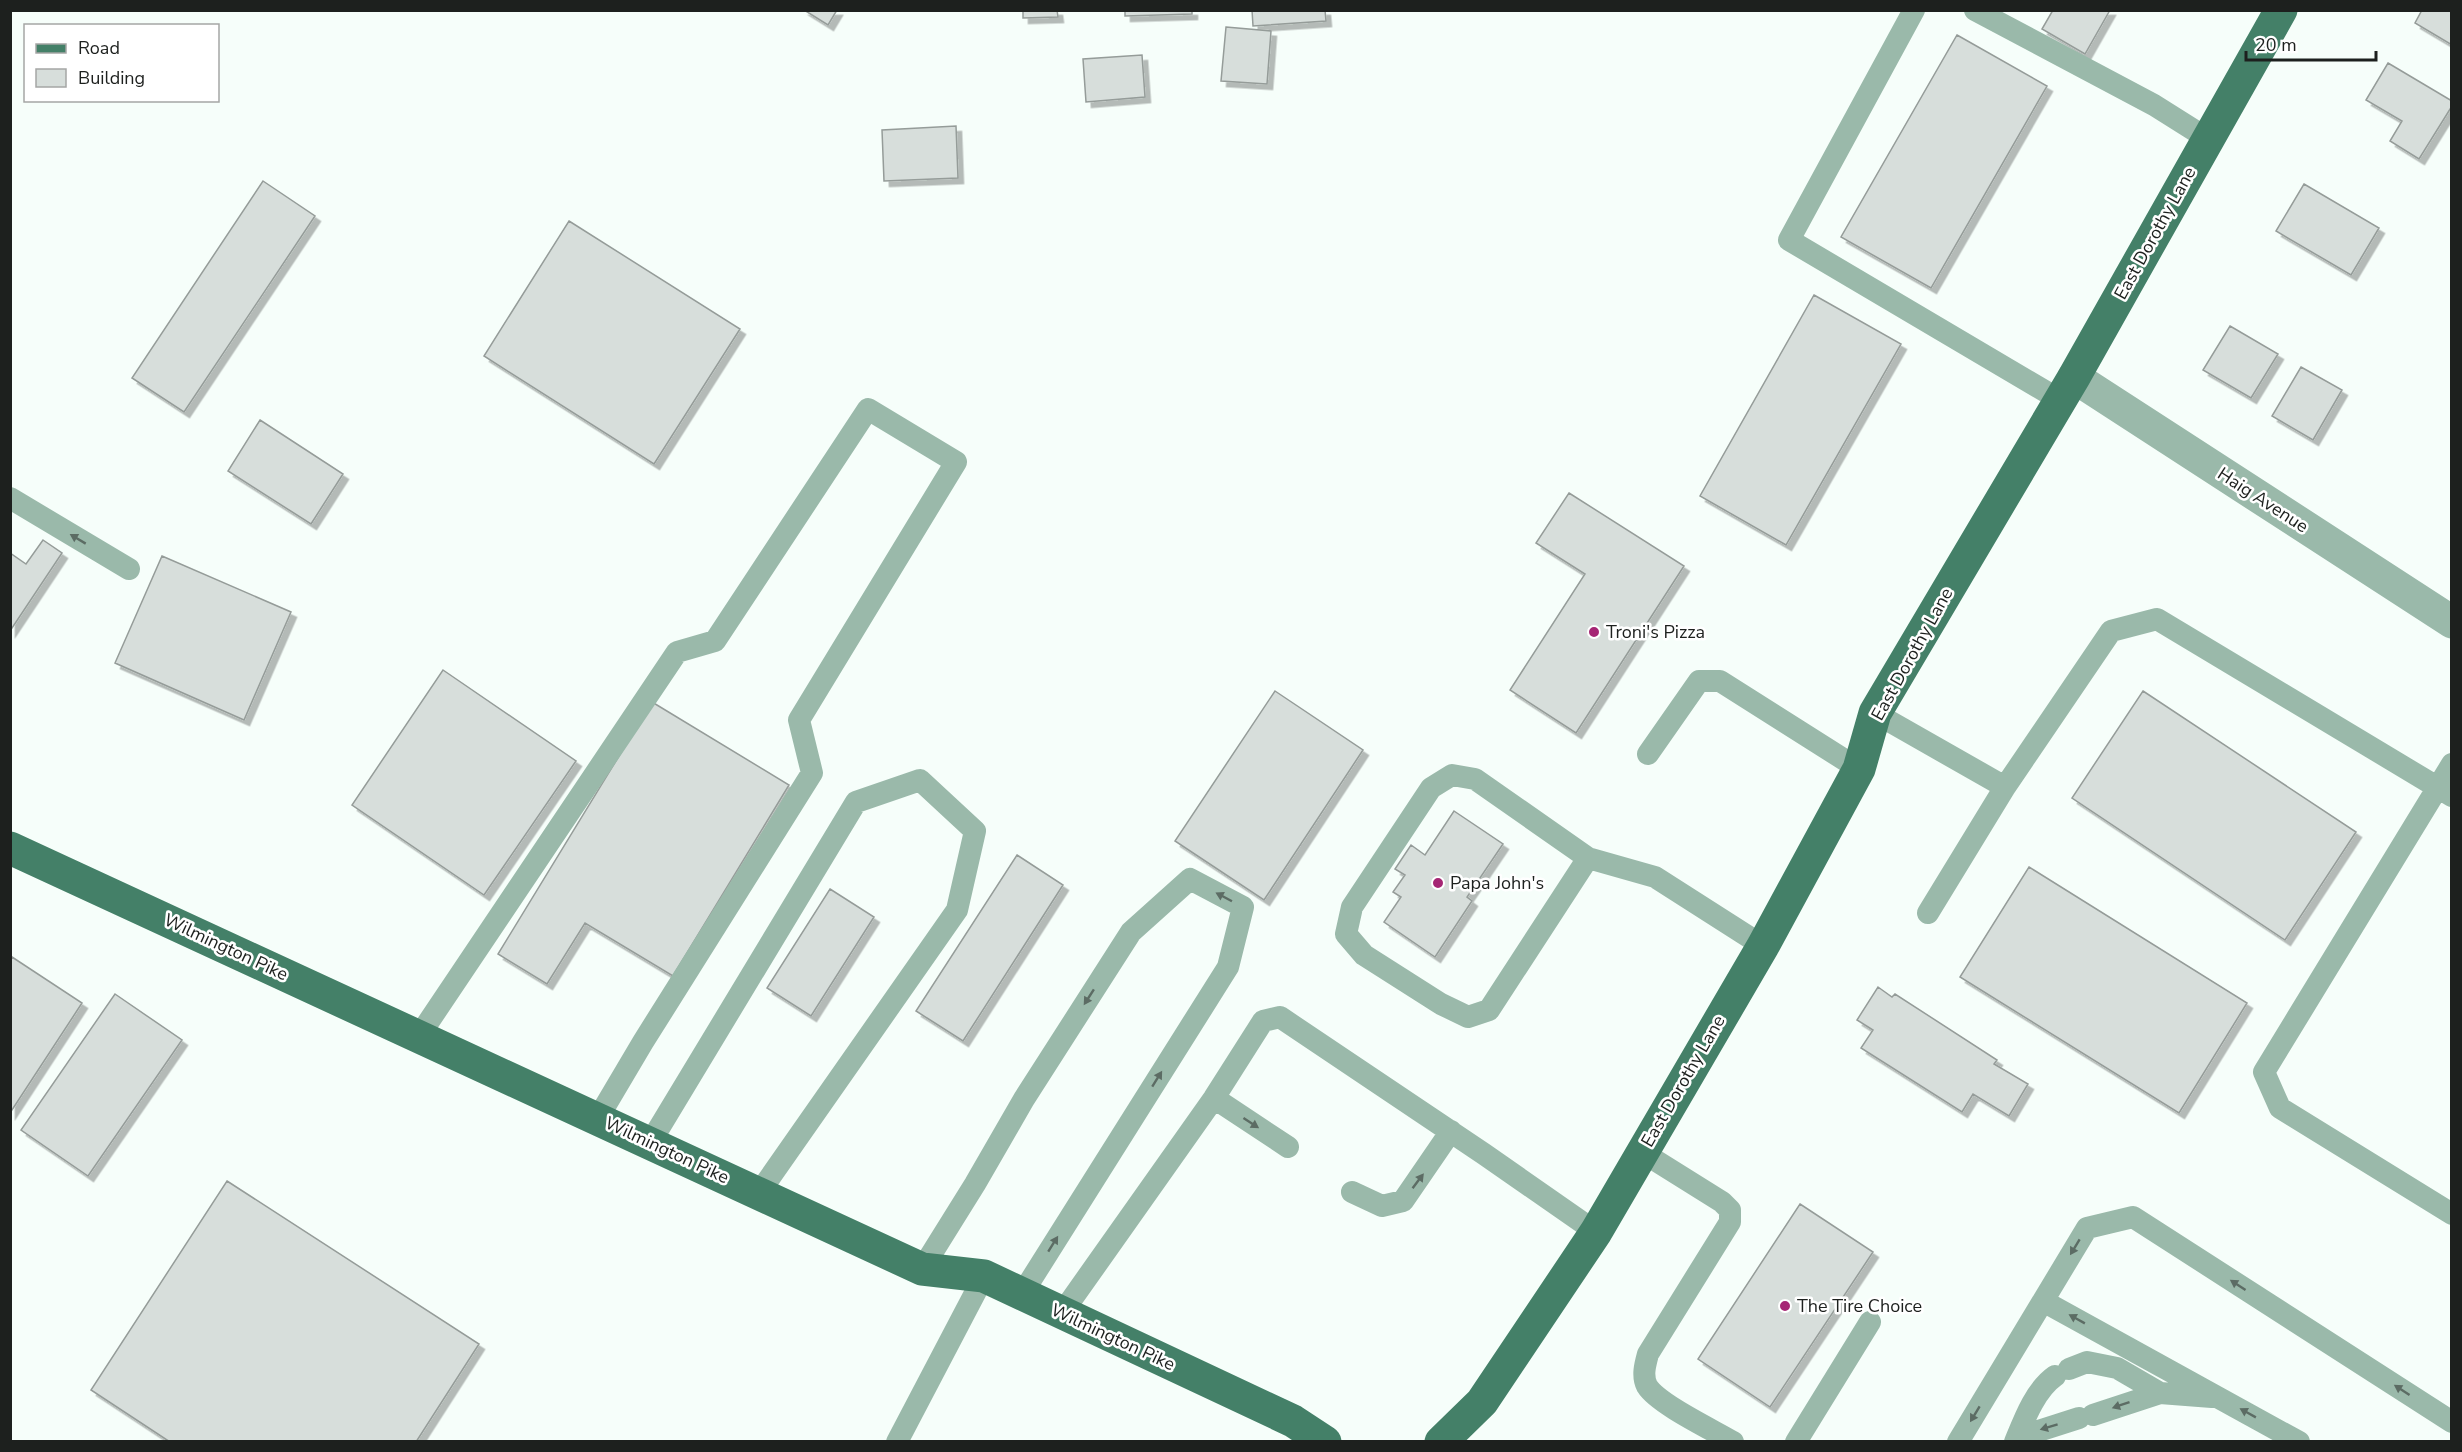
<svg xmlns="http://www.w3.org/2000/svg" width="2462" height="1452" font-family="'Nunito Sans',sans-serif">
	<style>
		.building { fill: #d7dedb; stroke: #959c99; stroke-width: 1.5; filter: url(#shadow) }
		.lines { fill: none; stroke-linecap: round; stroke-linejoin: round }
		.service { stroke: #9ab9aa; stroke-width: 22 }
		.minor { stroke: #9ab9aa; stroke-width: 33 }
		.primary { stroke: #448068; stroke-width: 33 }
		.oneway { fill: #5c6c64 }
		.poi-dot { fill: #a52574; stroke: #fff; stroke-width: 2 }
		.labels { text-anchor: middle; dominant-baseline: central; stroke-width: 5; stroke-linejoin: round; paint-order: stroke }
		.street-label { font-size: 18px; fill: #1d201e; stroke: #fff }
		.poi-label { font-size: 18px; fill: #1d201e; stroke: #fff; text-anchor: start }
	</style>
	<defs>
		<filter id="shadow"><feDropShadow dx="5.5" dy="5.5" stdDeviation="0" flood-color="#0004"/></filter>
	</defs>
	<rect width="100%" height="100%" fill="#f6fefa"/>
	<!-- building -->
	<path class="building" d="M 804,10 L 837,10 L 828,25 Z
		M 1023,10 L 1057,10 L 1058,17 L 1023,18 Z
		M 1125,10 L 1192,10 L 1192,14 L 1125,16 Z
		M 1252,10 L 1325,10 L 1326,21 L 1253,26 Z
		M 2053,10 L 2110,10 L 2085,54 L 2042,29 Z
		M 2422,10 L 2452,10 L 2452,45 L 2415,23 Z
		M 1226,27 L 1271,31 L 1267,84 L 1221,81 Z
		M 1957,35 L 2047,86 L 1931,288 L 1841,237 Z
		M 1142,55 L 1145,97 L 1086,102 L 1083,59 Z
		M 2388,63 L 2452,101 L 2452,106 L 2419,159 L 2390,141 L 2402,121 L 2366,100 Z
		M 956,126 L 958,178 L 884,181 L 882,130 Z
		M 263,181 L 315,216 L 184,412 L 132,378 Z
		M 2304,184 L 2379,228 L 2351,275 L 2276,231 Z
		M 569,221 L 740,329 L 654,464 L 484,356 Z
		M 1814,295 L 1901,344 L 1786,545 L 1700,496 Z
		M 2230,326 L 2278,354 L 2251,398 L 2203,370 Z
		M 2301,367 L 2342,390 L 2313,440 L 2272,416 Z
		M 260,420 L 343,474 L 311,524 L 228,471 Z
		M 1569,493 L 1684,566 L 1576,733 L 1510,690 L 1585,574 L 1536,543 Z
		M 43,540 L 62,553 L 10,631 L 10,553 L 26,564 Z
		M 162,556 L 291,612 L 244,720 L 115,663 Z
		M 443,670 L 576,761 L 484,895 L 352,805 Z
		M 1275,691 L 1363,750 L 1264,900 L 1175,841 Z
		M 2143,691 L 2356,832 L 2285,940 L 2072,798 Z
		M 652,702 L 789,785 L 673,976 L 585,923 L 547,984 L 498,954 Z
		M 1454,811 L 1503,844 L 1467,897 L 1472,901 L 1435,957 L 1384,922 L 1401,897 L 1393,892 L 1405,875 L 1395,869 L 1411,845 L 1425,855 Z
		M 1017,855 L 1063,885 L 963,1041 L 916,1011 Z
		M 2029,867 L 2247,1003 L 2179,1113 L 1960,977 Z
		M 830,889 L 874,917 L 811,1016 L 767,988 Z
		M 12,957 L 82,1003 L 10,1113 L 10,960 Z
		M 1878,987 L 1892,997 L 1895,994 L 1997,1060 L 1994,1064 L 2028,1084 L 2009,1116 L 1973,1094 L 1962,1112 L 1861,1048 L 1873,1030 L 1857,1020 Z
		M 115,994 L 182,1040 L 88,1176 L 21,1130 Z
		M 227,1181 L 479,1344 L 416,1442 L 170,1442 L 91,1390 Z
		M 1800,1204 L 1873,1252 L 1770,1407 L 1698,1359 Z"/>
	<g class="lines">
		<!-- service -->
		<path class="service" d="M 1914,10 L 1789,240 L 2060,400
			M 1975,10 L 2154,105 L 2208,139
			M 10,498 L 129,569
			M 1875,713 L 2005,787 L 2111,631 L 2157,619 L 2452,796
			M 1648,754 L 1699,681 L 1720,681 L 1859,769
			M 2452,764 L 2264,1072 L 2280,1108 L 2452,1214
			M 1588,858 L 1489,1010 L 1468,1017 L 1441,1004 L 1364,955 L 1346,934 L 1352,907 L 1431,788 L 1452,775 L 1475,779 L 1588,858 L 1655,877 L 1763,946
			M 1928,913 L 2005,787
			M 419,1036 L 677,652 L 715,641 L 868,409 L 956,462 L 799,720 L 812,773 L 643,1042 L 598,1118
			M 1214,1098 L 1288,1147
			M 650,1143 L 856,802 L 920,780 L 975,831 L 957,910 L 759,1193
			M 1642,1152 L 1722,1202 L 1730,1210 L 1730,1222 L 1648,1354 C 1645,1365 1642,1376 1647,1386 C 1658,1404 1713,1430 1733,1442
			M 1352,1192 L 1382,1206 L 1403,1201 L 1451,1131
			M 922,1269 L 975,1184 L 1024,1099 L 1131,932 L 1190,879 L 1243,907 L 1228,967 L 1022,1294
			M 2043,1301 L 2299,1442
			M 1062,1313 L 1214,1098 L 1263,1021 L 1280,1017 L 1484,1154 L 1596,1232
			M 2069,1369 L 2087,1362 L 2117,1368 L 2160,1393
			M 2093,1415 L 2160,1393 L 2212,1397
			M 897,1442 L 984,1276
			M 1796,1442 L 1870,1322
			M 1958,1442 L 2087,1228 L 2133,1217 L 2452,1422
			M 2015,1442 C 2024,1420 2035,1390 2055,1376
			M 2023,1442 L 2029,1434 L 2079,1418"/>
		<!-- minor -->
		<path class="minor" d="M 2074,377 L 2452,622"/>
		<!-- primary -->
		<path class="primary" d="M 10,848 L 922,1269 L 984,1276 L 1293,1421 L 1325,1442
			M 1441,1442 L 1482,1402 L 1596,1232 L 1763,946 L 1859,769 L 1875,713 L 2074,377 L 2281,10"/>
	</g>
	<!-- one-way arrows -->
	<defs><path id="oneway-solid" d="M-6-.8H1V-3.2L6.5 0L1 3.2V.8H-6Z" transform="scale(1.5)"/></defs>
	<g class="oneway">
		<use href="#oneway-solid" transform="translate(78 539) rotate(-149)"/>
		<use href="#oneway-solid" transform="translate(1224 897) rotate(-152)"/>
		<use href="#oneway-solid" transform="translate(1089 997) rotate(123)"/>
		<use href="#oneway-solid" transform="translate(1157 1079) rotate(-58)"/>
		<use href="#oneway-solid" transform="translate(1251 1123) rotate(33)"/>
		<use href="#oneway-solid" transform="translate(1418 1181) rotate(-53)"/>
		<use href="#oneway-solid" transform="translate(1053 1244) rotate(-58)"/>
		<use href="#oneway-solid" transform="translate(2075 1247) rotate(121)"/>
		<use href="#oneway-solid" transform="translate(2238 1285) rotate(-147)"/>
		<use href="#oneway-solid" transform="translate(2077 1319) rotate(-151)"/>
		<use href="#oneway-solid" transform="translate(2402 1390) rotate(-147)"/>
		<use href="#oneway-solid" transform="translate(2121 1405) rotate(161)"/>
		<use href="#oneway-solid" transform="translate(2248 1413) rotate(-151)"/>
		<use href="#oneway-solid" transform="translate(1975 1414) rotate(121)"/>
		<use href="#oneway-solid" transform="translate(2049 1427) rotate(163)"/>
	</g>
	<!-- markers -->
	<g class="poi-dot">
		<circle cx="1594" cy="632" r="6"/>
		<circle cx="1438" cy="883" r="6"/>
		<circle cx="1785" cy="1306" r="6"/>
	</g>
	<g class="labels">
		<!-- street labels -->
		<g class="street-label">
			<text transform="translate(2155 233) rotate(-61)">East Dorothy Lane</text>
			<text transform="translate(2263 500) rotate(33)">Haig Avenue</text>
			<text transform="translate(1912 654) rotate(-61)">East Dorothy Lane</text>
			<text transform="translate(226 947) rotate(25)">Wilmington Pike</text>
			<text transform="translate(1683 1081) rotate(-60)">East Dorothy Lane</text>
			<text transform="translate(667 1150) rotate(25)">Wilmington Pike</text>
			<text transform="translate(1113 1337) rotate(25)">Wilmington Pike</text>
		</g>
		<!-- poi labels -->
		<g class="poi-label">
			<text x="1606" y="632">Troni's Pizza</text>
			<text x="1450" y="883">Papa John's</text>
			<text x="1797" y="1306">The Tire Choice</text>
		</g>
	</g>
	<!-- border -->
	<rect width="2462" height="1452" fill="none" stroke="#1d201e" stroke-width="24"/>
	<!-- legend -->
	<rect x="24" y="24" width="195" height="78" fill="#ffffff" stroke="#a5a6a5" stroke-width="1.5"/>
	<rect x="36" y="44" width="30" height="9" fill="#448068" stroke="#a5a6a5" stroke-width="1.5"/>
	<text x="78" y="54" font-size="18" fill="#1d201e">Road</text>
	<rect x="36" y="69" width="30" height="18" fill="#d7dedb" stroke="#a5a6a5" stroke-width="1.5"/>
	<text x="78" y="84" font-size="18" fill="#1d201e">Building</text>
	<!-- scale -->
	<path d="M2246 51v9h130v-9" fill="none" stroke="#1d201e" stroke-width="3"/>
	<text x="2255" y="51" font-size="18" fill="#1d201e" stroke="#ffffff" stroke-width="4.5" paint-order="stroke">20 m</text>
</svg>
